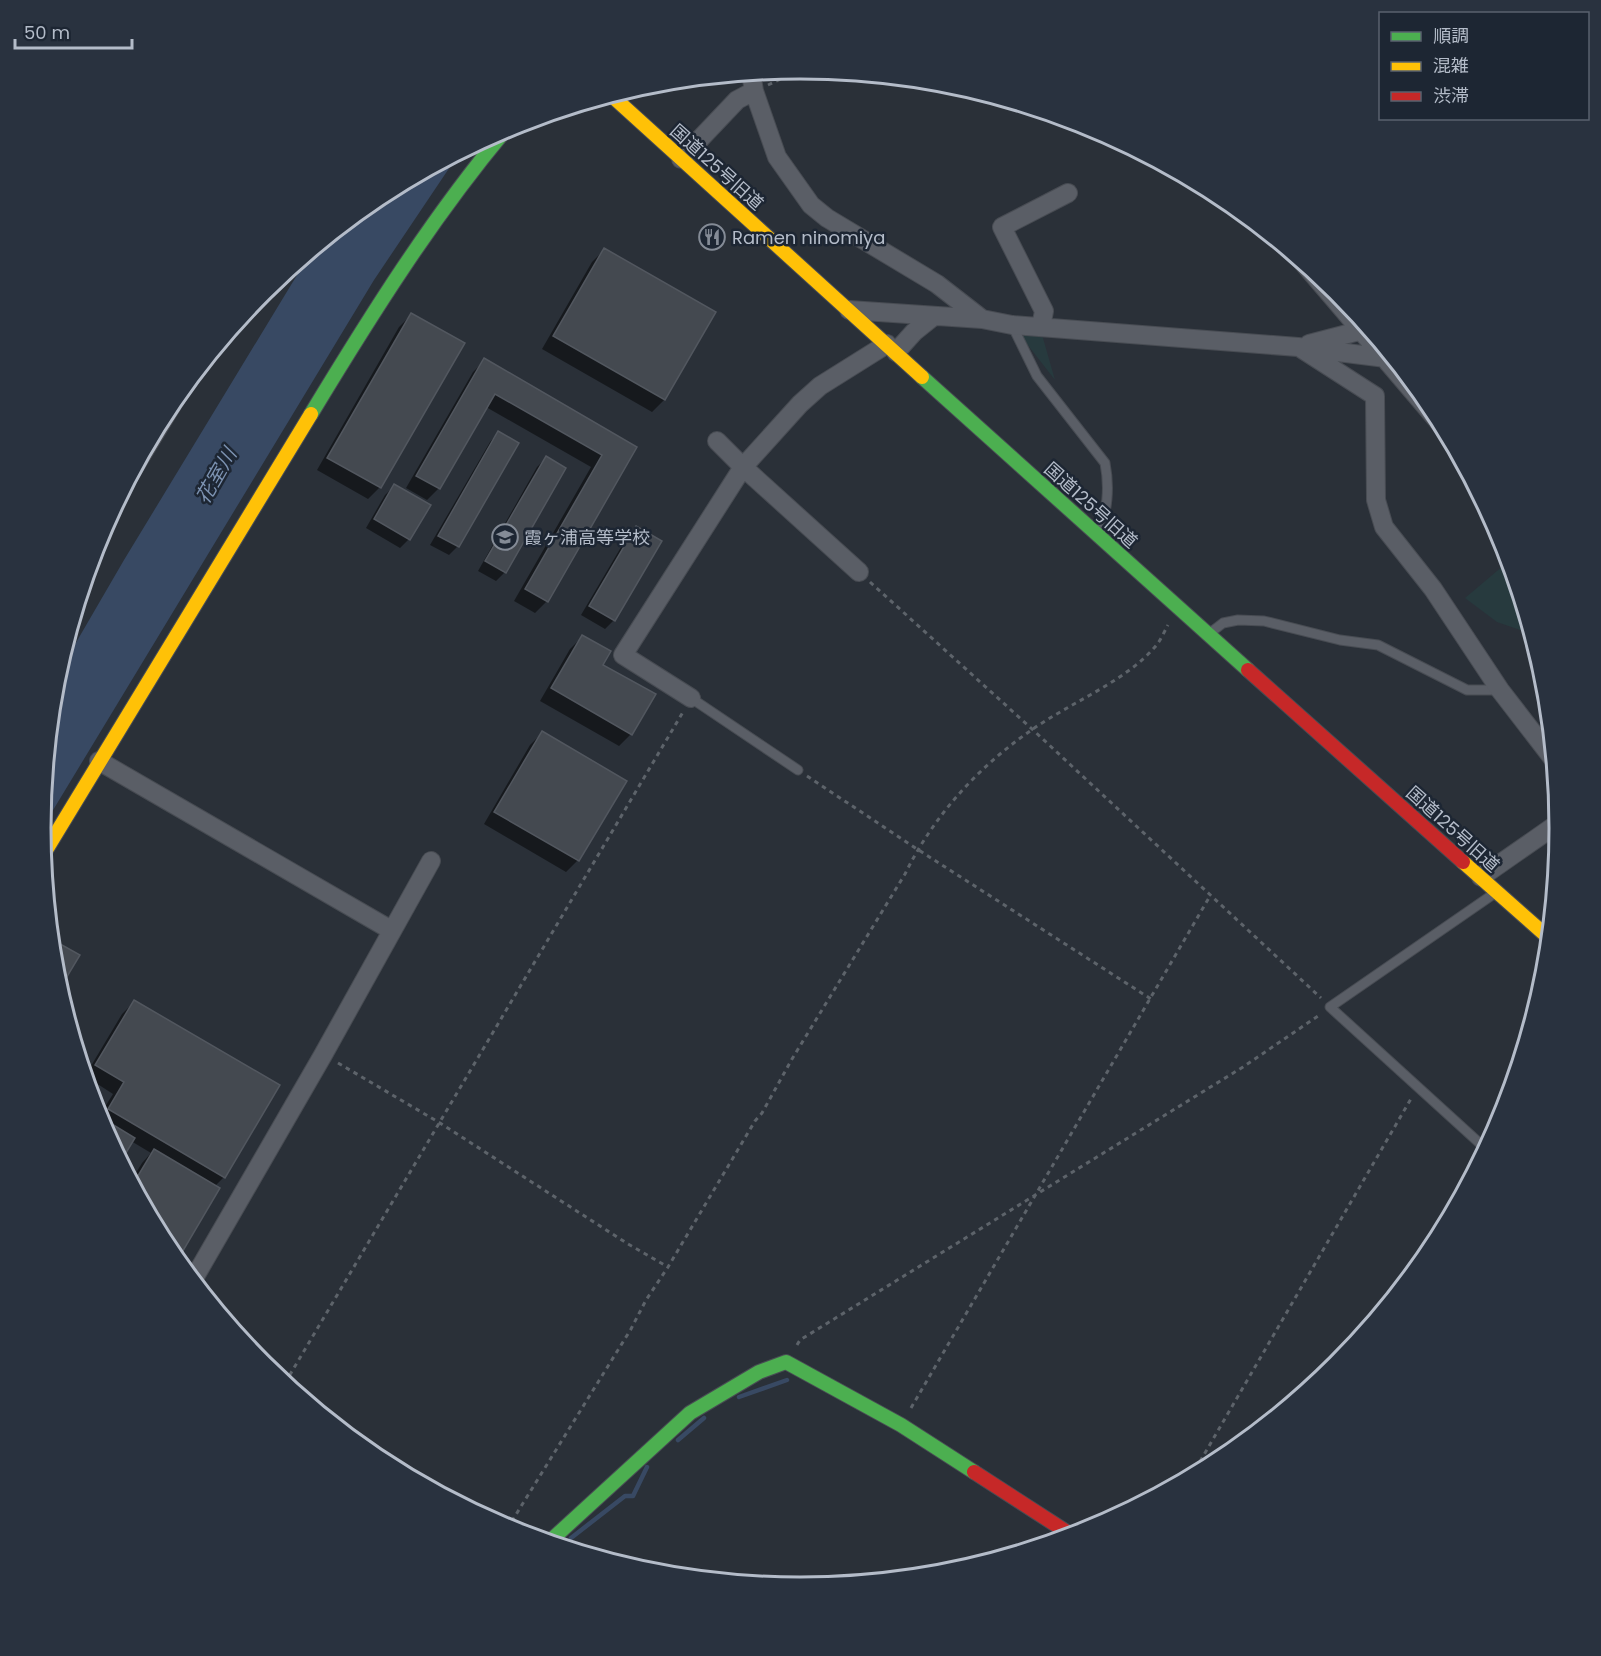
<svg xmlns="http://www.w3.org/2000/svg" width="1601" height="1656" font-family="Poppins,'Noto Sans JP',sans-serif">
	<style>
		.green { fill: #273a3e }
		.water { fill: #384963 }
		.shadow { fill: #0007 }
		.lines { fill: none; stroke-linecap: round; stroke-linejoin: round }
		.stream { stroke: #384963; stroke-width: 4.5 }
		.building { fill: #444950; stroke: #52575f; stroke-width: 1.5 }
		.lane-casing { stroke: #484c53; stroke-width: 11 }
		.street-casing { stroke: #484c53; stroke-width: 20 }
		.fast-casing { stroke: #484c53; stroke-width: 16 }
		.slow-casing { stroke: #484c53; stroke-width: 16 }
		.jam-casing { stroke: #484c53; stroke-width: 16 }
		.path { stroke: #5d636a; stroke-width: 3; stroke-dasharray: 4.5 4.5; stroke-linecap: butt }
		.lane { stroke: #5a5e66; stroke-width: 9 }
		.street { stroke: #5a5e66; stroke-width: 18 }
		.fast { stroke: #4caf50; stroke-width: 14 }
		.slow { stroke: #ffc107; stroke-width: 14 }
		.jam { stroke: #c62828; stroke-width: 14 }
		.labels { text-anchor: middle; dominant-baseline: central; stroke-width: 5; stroke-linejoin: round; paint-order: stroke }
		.street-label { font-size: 18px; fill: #b4bcc9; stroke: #1d2633 }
		.poi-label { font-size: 18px; fill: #b4bcc9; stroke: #1d2633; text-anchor: start }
		.water-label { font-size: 20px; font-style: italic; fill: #7c92b1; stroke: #1d2633 }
		.rim { fill: none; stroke: #b4bcc9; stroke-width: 3 }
	</style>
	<rect width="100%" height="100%" fill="#2a3038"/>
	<!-- green -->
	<path class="green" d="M 1012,325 L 1041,331 L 1055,380 Z
		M 1510,560 L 1531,632 L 1529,633 L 1497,622 L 1465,598 Z"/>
	<!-- water -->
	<path class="water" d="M 460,152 L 374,280 L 41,830 L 56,677 L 124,560 L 311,252 L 379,196 Z"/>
	<!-- shadow -->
	<path class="shadow" d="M 604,250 L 714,313 L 664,400 L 652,412 L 542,349 L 592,262 Z
		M 411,315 L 463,344 L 380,487 L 368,499 L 317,470 L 399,327 Z
		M 485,360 L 635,447 L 547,601 L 535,613 L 514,601 L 591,467 L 486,407 L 439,488 L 427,500 L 406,488 L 473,372 Z
		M 498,433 L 517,444 L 457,547 L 449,555 L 430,545 L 490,442 Z
		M 546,458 L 505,572 L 496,581 L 478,571 L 537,467 Z
		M 394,486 L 409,539 L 400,548 L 366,528 L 385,495 Z
		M 636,528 L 614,620 L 605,629 L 581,615 L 627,537 Z
		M 582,637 L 601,665 L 631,734 L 619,746 L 540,701 L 570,649 Z
		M 542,733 L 625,781 L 578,860 L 566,872 L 484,824 L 530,745 Z
		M 134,1002 L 224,1177 L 215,1186 L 168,1250 L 131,1181 L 142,1163 L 151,1153 L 131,1141 L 120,1159 L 98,1118 L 113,1094 L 85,1076 L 122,1014 Z"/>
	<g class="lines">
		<!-- stream -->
		<path class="stream" d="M 739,1397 L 787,1380
			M 678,1440 L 704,1418
			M 571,1538 L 625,1496 L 633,1496 L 647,1467"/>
	</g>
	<!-- building -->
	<path class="building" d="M 604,248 L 716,312 L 665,400 L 553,336 Z
		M 411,313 L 465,343 L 381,488 L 327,458 Z
		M 484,358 L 637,447 L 548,602 L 525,589 L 602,455 L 495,394 L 440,489 L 416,476 Z
		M 498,431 L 519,443 L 459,547 L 438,536 Z
		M 546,456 L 566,468 L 506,573 L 485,561 Z
		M 394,484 L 431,505 L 410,540 L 374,519 Z
		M 636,526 L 662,541 L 615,621 L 589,606 Z
		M 582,635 L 611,651 L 603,665 L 656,694 L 632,735 L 551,688 Z
		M 542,731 L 627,781 L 579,861 L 494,812 Z
		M 53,940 L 80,955 L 59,990 L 55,976 L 52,942 Z
		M 134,1000 L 280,1085 L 225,1178 L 108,1109 L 124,1082 L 95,1065 Z
		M 97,1115 L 135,1138 L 121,1161 L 98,1119 Z
		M 154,1149 L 220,1188 L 177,1261 L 168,1250 L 133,1184 Z"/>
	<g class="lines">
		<!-- lane casing -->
		<g class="lane-casing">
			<path id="lane" d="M 1012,325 L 1037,376 L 1105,463 C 1110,489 1107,510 1099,535
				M 106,522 L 201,366
				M 1210,633 L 1223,623 L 1238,620 L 1264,621 L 1340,640 L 1378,645 L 1467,690 L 1500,690
				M 691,698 L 798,770
				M 1486,1149 L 1330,1007 L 1495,893"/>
		</g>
		<!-- street casing -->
		<g class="street-casing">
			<path id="street" d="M 751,73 L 754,91 L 777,157 L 811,205 L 827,218 L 937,284 L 982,319
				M 681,159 L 737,100 L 754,91
				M 1300,259 L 1444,428
				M 849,310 L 982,319 L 1012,325 L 1298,347 L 1394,359
				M 1041,327 L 1044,311 L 1002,227 L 1068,193
				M 1309,344 L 1355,332 L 1364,322
				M 1302,349 L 1375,396 L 1376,500 L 1384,527 L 1433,589 L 1500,690 L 1554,760
				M 896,352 L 914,332 L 934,316
				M 717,441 L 743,467 L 859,572
				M 691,698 L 623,655 L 743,467 L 800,404 L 820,386 L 887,344
				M 99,761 L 391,930
				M 1481,877 L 1560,822
				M 193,1280 L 323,1055 L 431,861"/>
		</g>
		<!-- fast casing -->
		<g class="fast-casing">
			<path id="fast" d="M 922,377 L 1248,670
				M 311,414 C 371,315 433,216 508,127
				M 549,1542 L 690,1413 L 759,1372 L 786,1362 L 901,1425 L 974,1472"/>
		</g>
		<!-- slow casing -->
		<g class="slow-casing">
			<path id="slow" d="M 611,95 L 922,377
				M 43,855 L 311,414
				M 1463,862 L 1550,939"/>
		</g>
		<!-- jam casing -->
		<g class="jam-casing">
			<path id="jam" d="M 1248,670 L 1463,862
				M 974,1472 L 1073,1536"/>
		</g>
		<!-- path -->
		<path class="path" d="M 768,85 L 804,68
			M 870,582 L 1032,729 L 1321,998
			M 807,776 L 917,849 L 1151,999
			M 338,1063 L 440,1123 L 628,1244 L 668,1267
			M 797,1345 L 800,1340 L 1243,1067 L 1321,1014
			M 285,1383 L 683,712
			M 911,1408 L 1210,896
			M 1191,1477 L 1412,1097
			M 507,1529 L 631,1329 L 646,1300 L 668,1267 L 755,1121 L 762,1113 L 792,1059 L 905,874 C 934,815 979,766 1033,729 C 1070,703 1124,682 1154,648 C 1160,642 1164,632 1168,625"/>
		<!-- lane -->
		<use href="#lane" class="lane"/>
		<!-- street -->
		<use href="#street" class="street"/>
		<!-- fast -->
		<use href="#fast" class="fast"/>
		<!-- slow -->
		<use href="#slow" class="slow"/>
		<!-- jam -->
		<use href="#jam" class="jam"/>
	</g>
	<!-- icons -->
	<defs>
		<g id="restaurant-ring" transform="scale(1.35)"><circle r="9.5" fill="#1d2633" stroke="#848b96" stroke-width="1.5"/><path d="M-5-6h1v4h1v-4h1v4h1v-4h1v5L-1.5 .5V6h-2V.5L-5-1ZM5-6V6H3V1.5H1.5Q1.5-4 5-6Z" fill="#848b96"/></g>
		<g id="school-ring" transform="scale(1.35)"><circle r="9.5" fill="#1d2633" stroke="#848b96" stroke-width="1.5"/><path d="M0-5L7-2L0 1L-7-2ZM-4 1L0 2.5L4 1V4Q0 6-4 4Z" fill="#848b96"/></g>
	</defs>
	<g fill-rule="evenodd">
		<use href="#restaurant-ring" x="712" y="237"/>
		<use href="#school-ring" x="505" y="537"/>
	</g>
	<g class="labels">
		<!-- street labels -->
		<g class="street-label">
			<text transform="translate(717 167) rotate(42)">国道125号旧道</text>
			<text transform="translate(1091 505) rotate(42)">国道125号旧道</text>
			<text transform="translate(1453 829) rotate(42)">国道125号旧道</text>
		</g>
		<!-- poi labels -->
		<g class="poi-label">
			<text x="732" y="237">Ramen ninomiya</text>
			<text x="524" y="537">霞ヶ浦高等学校</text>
		</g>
		<!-- water labels -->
		<g class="water-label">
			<text transform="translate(216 476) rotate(-60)">花室川</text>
		</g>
	</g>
	<!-- crop -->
	<path d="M0 0H1601V1656H0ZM51 828a749 749 0 1 1 1498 0a749 749 0 1 1-1498 0Z" fill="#29323f" fill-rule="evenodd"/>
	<path class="rim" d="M51 828a749 749 0 1 1 1498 0a749 749 0 1 1-1498 0Z"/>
	<!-- legend -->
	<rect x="1379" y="12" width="210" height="108" fill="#1d2633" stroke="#59626f" stroke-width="1.5"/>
	<rect x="1391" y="32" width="30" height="9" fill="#4caf50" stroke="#59626f" stroke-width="1.5"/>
	<text x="1433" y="42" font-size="18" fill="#b4bcc9">順調</text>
	<rect x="1391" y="62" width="30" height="9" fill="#ffc107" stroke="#59626f" stroke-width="1.5"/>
	<text x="1433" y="72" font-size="18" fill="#b4bcc9">混雑</text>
	<rect x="1391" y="92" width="30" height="9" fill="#c62828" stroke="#59626f" stroke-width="1.5"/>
	<text x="1433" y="102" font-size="18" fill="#b4bcc9">渋滞</text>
	<!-- scale -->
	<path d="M15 39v9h117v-9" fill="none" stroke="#b4bcc9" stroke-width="3"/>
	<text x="24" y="39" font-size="18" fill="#b4bcc9" stroke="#1d2633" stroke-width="4.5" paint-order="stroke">50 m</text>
</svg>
